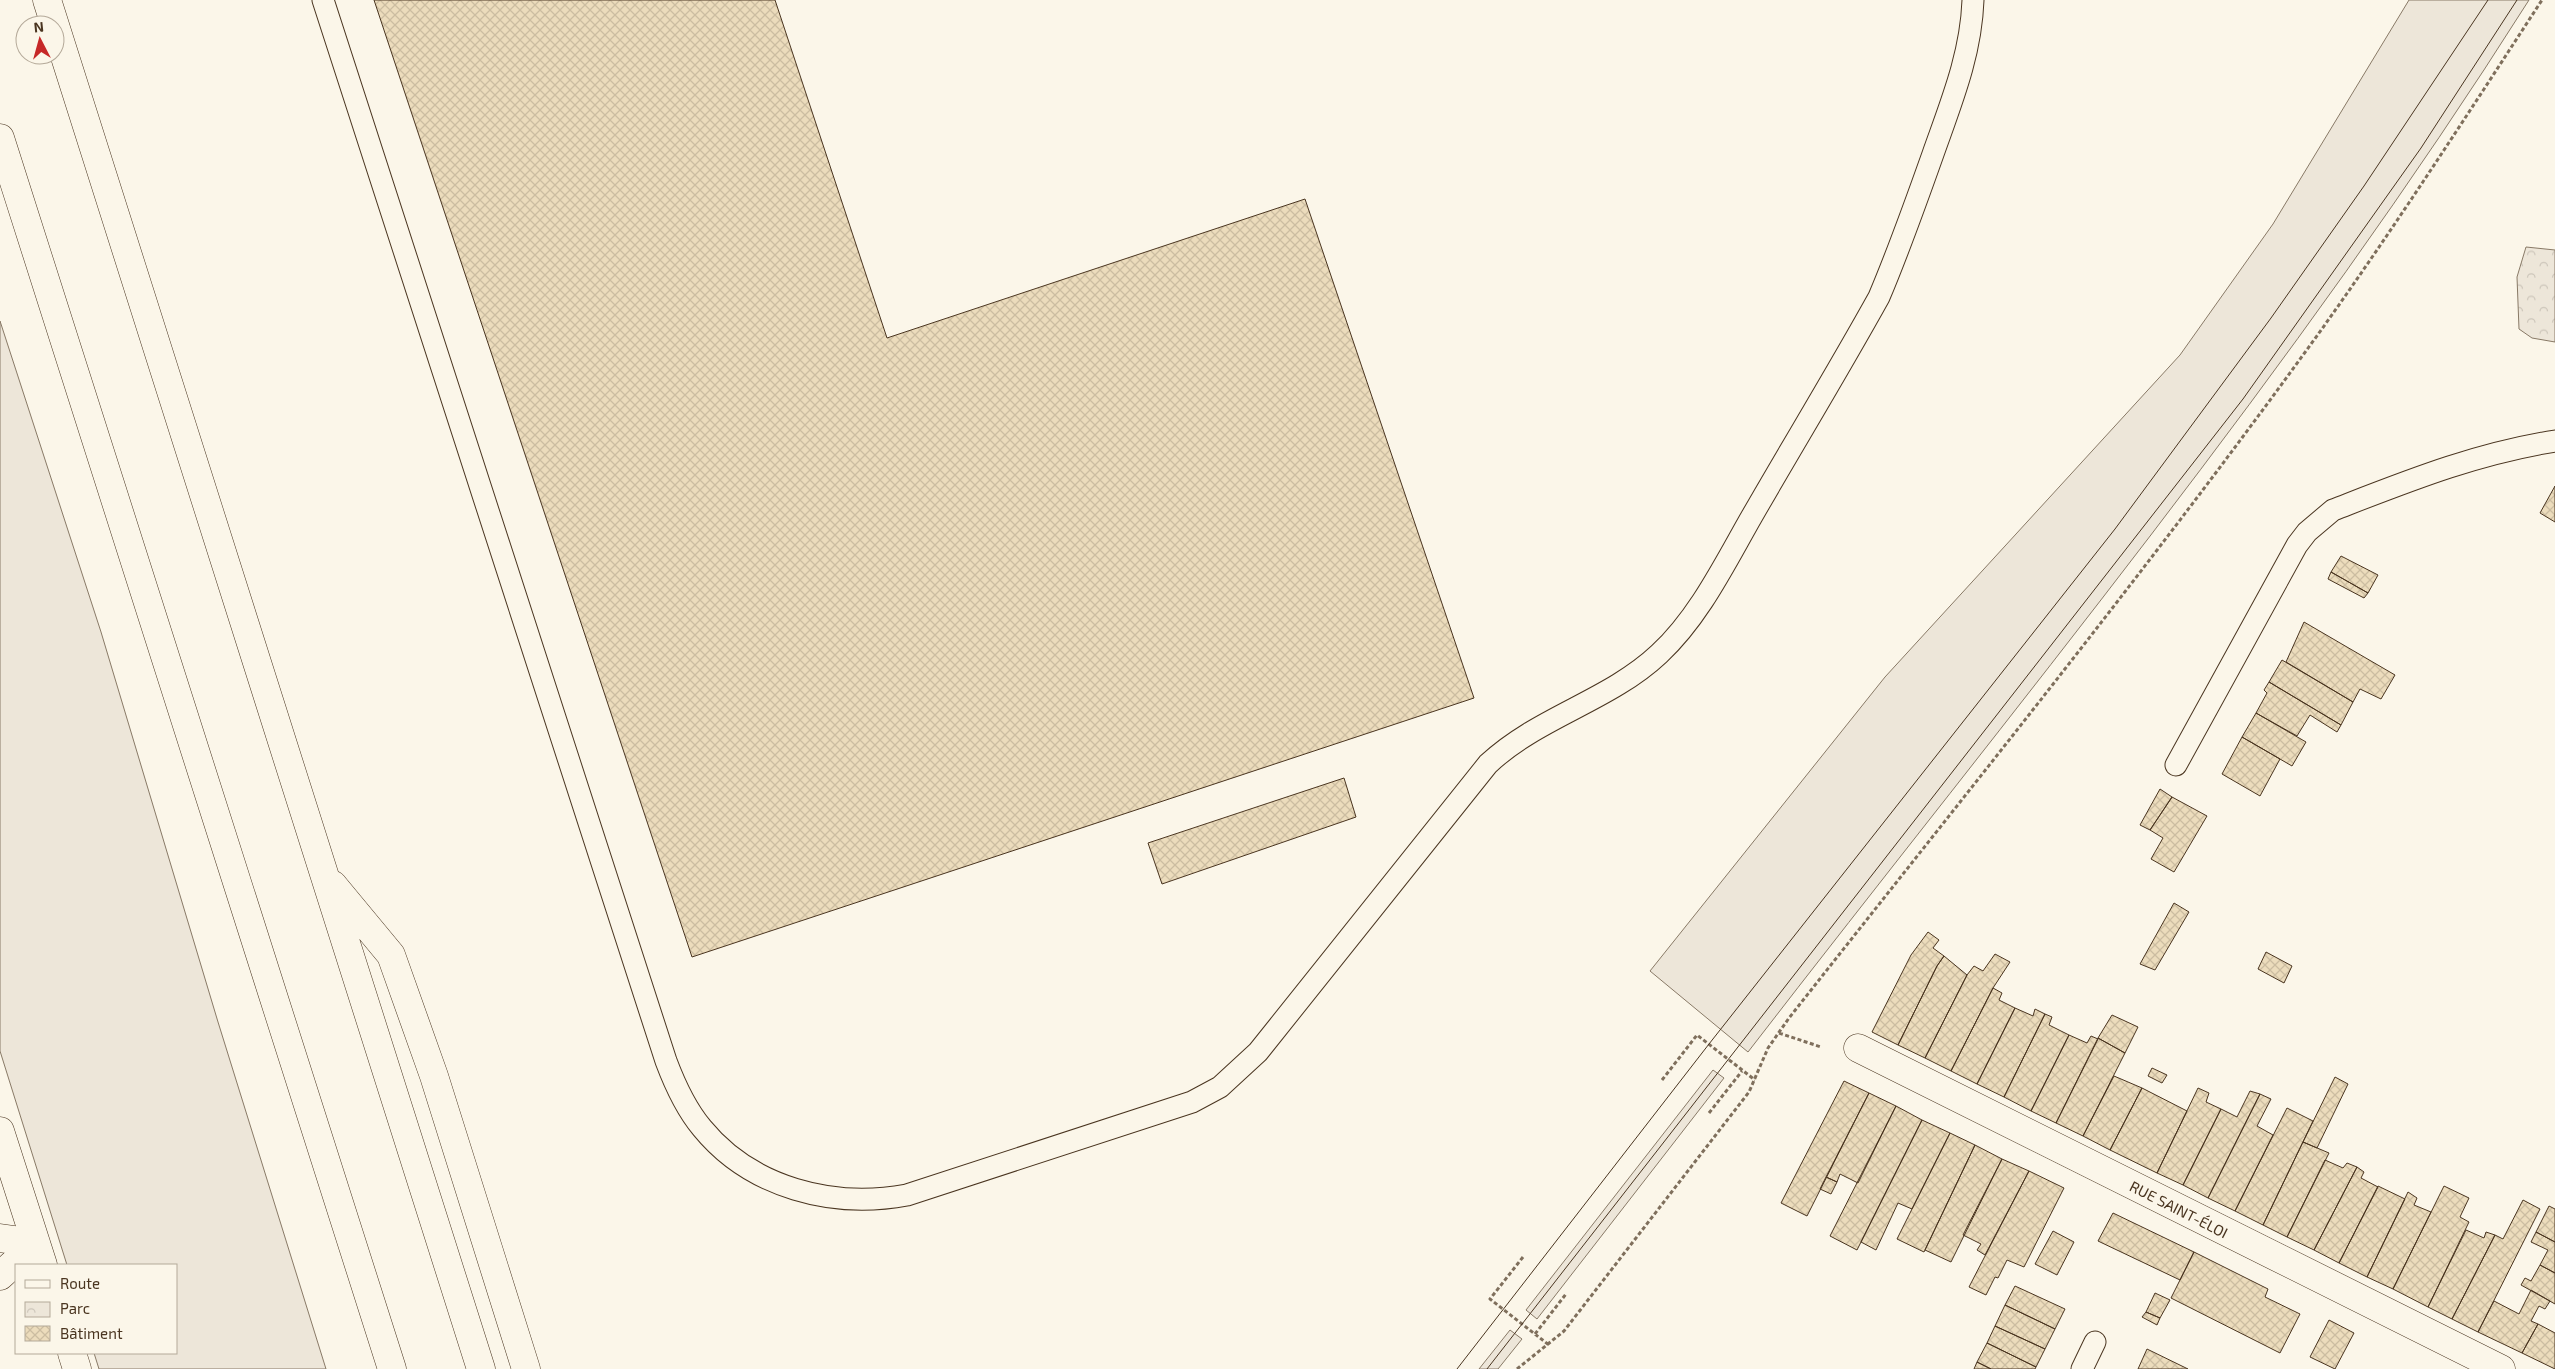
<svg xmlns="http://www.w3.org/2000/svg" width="2555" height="1369" font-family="'Exo 2',sans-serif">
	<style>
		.grass { fill: #ede6d9; stroke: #887966 }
		.park { fill: url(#park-crowns); stroke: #887966 }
		.building { fill: url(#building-cross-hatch); stroke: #4a3520 }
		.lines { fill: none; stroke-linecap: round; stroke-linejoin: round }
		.lane-casing { stroke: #4a3520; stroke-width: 23 }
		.street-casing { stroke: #4a3520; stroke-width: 29 }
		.highway-casing { stroke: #4a3520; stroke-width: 29 }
		.path { stroke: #7f6f5c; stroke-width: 3; stroke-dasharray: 4 2.5; stroke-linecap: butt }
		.lane { stroke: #fbf6e9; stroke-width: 21 }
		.street { stroke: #fbf6e9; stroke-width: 28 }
		.highway { stroke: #fbf6e9; stroke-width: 28 }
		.tram { stroke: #4a3520; stroke-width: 1 }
		.labels { text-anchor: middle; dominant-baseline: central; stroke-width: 4; stroke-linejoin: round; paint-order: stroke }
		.street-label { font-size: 15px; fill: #4a3520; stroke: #fbf6e9 }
	</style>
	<defs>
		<pattern id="park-crowns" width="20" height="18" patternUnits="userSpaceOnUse" patternTransform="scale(1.25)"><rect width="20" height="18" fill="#ede6d9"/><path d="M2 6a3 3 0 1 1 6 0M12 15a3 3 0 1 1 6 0" fill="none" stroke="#cdc6ba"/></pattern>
		<pattern id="building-cross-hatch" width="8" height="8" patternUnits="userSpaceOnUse" patternTransform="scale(1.25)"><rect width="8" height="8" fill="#ecdcbc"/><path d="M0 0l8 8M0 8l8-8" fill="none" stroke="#ccbda1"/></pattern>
	</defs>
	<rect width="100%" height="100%" fill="#fbf6e9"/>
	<!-- grass -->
	<path class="grass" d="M 2409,0 L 2529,0 C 2295,370 2015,706 1748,1052 L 1650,971 L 1885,677 L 2180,355 L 2273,224 Z
		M 0,321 L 101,632 L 218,1022 L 326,1369 L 99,1369 L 94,1353 L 176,1353 L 176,1265 L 67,1265 L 0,1051 Z
		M 1713,1070 L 1724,1078 L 1537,1319 L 1526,1310 Z
		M 1510,1330 L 1522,1339 L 1498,1369 L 1479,1369 Z"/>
	<!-- park -->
	<path class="park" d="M 2526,247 L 2555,250 L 2555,342 L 2532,338 L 2519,329 L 2517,277 Z"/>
	<!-- building -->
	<path class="building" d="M 374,0 L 775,0 L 887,338 L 1305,199 L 1474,698 L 692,957 Z
		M 2555,486 L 2555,522 L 2540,513 Z
		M 2341,556 L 2378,575 L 2368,593 L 2331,572 Z
		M 2331,572 L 2368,593 L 2364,598 L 2328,579 Z
		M 2304,622 L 2395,675 L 2381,699 L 2360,689 L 2353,702 L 2286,662 Z
		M 2282,660 L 2353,702 L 2341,725 L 2269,682 Z
		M 2269,682 L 2341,725 L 2337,732 L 2310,715 L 2297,736 L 2256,713 L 2267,693 L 2264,690 Z
		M 2256,713 L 2306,742 L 2292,766 L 2242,737 Z
		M 2242,737 L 2280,759 L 2260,796 L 2222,774 Z
		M 1344,778 L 1356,817 L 1162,884 L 1148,843 Z
		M 2160,789 L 2172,797 L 2150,830 L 2140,825 Z
		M 2172,797 L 2207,816 L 2174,872 L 2151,859 L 2163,838 L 2150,830 Z
		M 2174,903 L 2189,912 L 2155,970 L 2140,964 Z
		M 1928,932 L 1939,940 L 1933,948 L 1944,956 L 1937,966 L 1898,1045 L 1872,1032 L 1911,955 Z
		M 2266,952 L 2292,966 L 2284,983 L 2258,969 Z
		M 1995,954 L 2010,962 L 1993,988 L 1951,1071 L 1925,1058 L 1967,975 L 1974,966 L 1983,971 Z
		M 1944,956 L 1967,975 L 1925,1058 L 1898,1045 L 1937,966 Z
		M 1993,988 L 2002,993 L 1999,1000 L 2015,1008 L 1977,1084 L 1951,1071 Z
		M 2015,1008 L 2033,1016 L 2035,1009 L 2045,1014 L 2004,1097 L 1977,1084 Z
		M 2045,1014 L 2052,1017 L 2049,1025 L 2069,1035 L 2031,1111 L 2004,1097 Z
		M 2112,1015 L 2138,1027 L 2125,1053 L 2098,1038 Z
		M 2069,1035 L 2087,1043 L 2091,1036 L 2098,1039 L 2056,1123 L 2031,1111 Z
		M 2098,1038 L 2125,1053 L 2083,1136 L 2056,1123 Z
		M 2152,1068 L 2167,1075 L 2162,1083 L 2148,1076 Z
		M 2114,1076 L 2142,1088 L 2110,1150 L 2083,1136 Z
		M 2335,1077 L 2348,1084 L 2317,1148 L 2303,1142 Z
		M 1844,1081 L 1869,1093 L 1807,1216 L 1781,1203 Z
		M 2142,1088 L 2187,1111 L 2157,1173 L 2110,1150 Z
		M 2198,1088 L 2209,1093 L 2206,1102 L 2221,1109 L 2183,1185 L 2157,1173 Z
		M 2250,1091 L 2260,1094 L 2208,1198 L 2183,1185 L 2221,1109 L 2237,1117 Z
		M 1869,1093 L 1896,1106 L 1858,1183 L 1840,1174 L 1837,1182 L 1826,1177 Z
		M 2260,1094 L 2271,1099 L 2257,1126 L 2273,1135 L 2235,1211 L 2208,1198 Z
		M 1896,1106 L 1922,1120 L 1857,1250 L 1830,1236 Z
		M 2287,1108 L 2313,1121 L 2263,1225 L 2235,1211 Z
		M 1922,1120 L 1950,1133 L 1912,1209 L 1898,1203 L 1876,1250 L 1861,1242 Z
		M 1950,1133 L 1975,1145 L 1924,1252 L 1897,1239 Z
		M 2303,1142 L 2329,1153 L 2287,1237 L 2263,1225 Z
		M 1975,1145 L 2002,1159 L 1951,1262 L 1925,1250 Z
		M 2002,1159 L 2029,1171 L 1985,1255 L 1977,1250 L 1981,1244 L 1963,1235 Z
		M 2325,1160 L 2343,1168 L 2347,1163 L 2357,1167 L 2314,1250 L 2287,1237 Z
		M 2357,1167 L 2364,1172 L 2361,1178 L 2378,1187 L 2339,1263 L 2314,1250 Z
		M 2029,1171 L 2064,1188 L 2024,1267 L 2007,1260 L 1998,1278 L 1995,1277 L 1986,1295 L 1969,1287 Z
		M 1826,1177 L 1837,1182 L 1831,1194 L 1820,1189 Z
		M 2378,1186 L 2405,1199 L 2367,1277 L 2339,1263 Z
		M 2444,1186 L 2469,1198 L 2460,1217 L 2469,1222 L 2428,1307 L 2393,1289 Z
		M 2408,1192 L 2417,1198 L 2414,1205 L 2431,1212 L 2393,1289 L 2367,1277 Z
		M 2523,1200 L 2540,1209 L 2478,1332 L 2452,1319 L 2495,1235 L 2503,1239 Z
		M 2549,1206 L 2555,1209 L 2555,1242 L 2536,1232 Z
		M 2113,1213 L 2194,1252 L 2180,1280 L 2098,1241 Z
		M 2466,1230 L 2484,1238 L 2486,1232 L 2495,1235 L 2452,1319 L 2428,1307 Z
		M 2053,1231 L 2074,1242 L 2057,1275 L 2035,1264 Z
		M 2536,1232 L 2555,1242 L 2555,1273 L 2540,1265 L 2548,1250 L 2531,1242 Z
		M 2194,1252 L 2268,1289 L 2265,1297 L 2300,1314 L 2280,1353 L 2171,1298 Z
		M 2540,1265 L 2555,1273 L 2555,1304 L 2521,1285 L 2525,1278 L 2531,1281 Z
		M 2015,1286 L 2065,1309 L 2055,1329 L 2005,1305 Z
		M 2531,1290 L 2550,1301 L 2545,1309 L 2539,1306 L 2531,1321 L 2538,1324 L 2522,1353 L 2478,1332 L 2494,1301 L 2519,1314 Z
		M 2155,1293 L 2170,1300 L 2160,1318 L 2146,1312 Z
		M 2005,1305 L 2055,1329 L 2045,1349 L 1995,1326 Z
		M 2146,1312 L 2160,1318 L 2157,1325 L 2142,1317 Z
		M 2329,1320 L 2354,1333 L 2335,1369 L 2310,1357 Z
		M 2538,1324 L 2555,1333 L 2555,1369 L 2522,1353 Z
		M 1995,1326 L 2045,1349 L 2036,1367 L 1987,1343 Z
		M 1987,1343 L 2036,1367 L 2035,1369 L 1991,1369 L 1977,1362 Z
		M 2147,1349 L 2188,1369 L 2138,1369 Z
		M 1977,1362 L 1991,1369 L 1974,1369 Z"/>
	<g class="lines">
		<!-- lane casing -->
		<g class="lane-casing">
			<path id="lane" d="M 323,0 L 666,1061 C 675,1085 686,1109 702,1128 C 751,1188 833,1209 907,1195 L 1192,1102 L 1220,1087 L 1258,1052 L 1488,764 C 1538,717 1609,701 1659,654 C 1699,617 1725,563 1752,516 C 1794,443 1838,371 1879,297 C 1899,250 1916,202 1933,154 C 1951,103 1971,55 1973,0
				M 2176,765 L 2297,545 L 2307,532 L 2333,510 C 2408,481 2474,454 2555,441
				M 2082,1369 L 2095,1342"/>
		</g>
		<!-- street casing -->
		<g class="street-casing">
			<path id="street" d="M 1858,1048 L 2501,1369
				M 0,1131 L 43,1265
				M 0,1238 L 36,1243
				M 0,1276 L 36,1243
				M 72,1353 L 77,1369"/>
		</g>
		<!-- highway casing -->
		<g class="highway-casing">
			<path id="highway" d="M 47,0 L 481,1369
				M 0,138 L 392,1369
				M 333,885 L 391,955 L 434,1076 L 526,1369"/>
		</g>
		<!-- path -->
		<path class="path" d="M 1779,1033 L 1821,1047
			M 1662,1080 L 1697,1035 L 1755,1080
			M 1709,1113 L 1742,1071
			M 1523,1257 L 1490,1299 L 1549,1345
			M 1535,1334 L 1566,1294
			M 1517,1369 L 1564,1331 L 1749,1092 L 1768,1048 L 1789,1018 C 1968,791 2150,567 2319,333 C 2397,224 2469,112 2542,0"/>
		<!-- lane -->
		<use href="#lane" class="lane"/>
		<!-- street -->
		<use href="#street" class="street"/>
		<!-- highway -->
		<use href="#highway" class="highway"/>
		<!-- tram -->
		<path class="tram" d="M 1457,1369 L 1709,1044 L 2115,529 L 2271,318 L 2364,186 L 2488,0
			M 1487,1369 L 2243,399 L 2421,148 L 2517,0"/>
	</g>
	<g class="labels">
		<!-- street labels -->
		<g class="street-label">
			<text transform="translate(2179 1209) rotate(27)">RUE SAINT-ÉLOI</text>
		</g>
	</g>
	<!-- legend -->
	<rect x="15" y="1264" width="162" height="90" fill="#fbf6e9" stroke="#b4a999"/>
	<rect x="25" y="1280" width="25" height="8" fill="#fbf6e9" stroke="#b4a999"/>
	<text x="60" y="1289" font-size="15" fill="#4a3520">Route</text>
	<rect x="25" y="1302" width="25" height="15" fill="url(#park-crowns)" stroke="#b4a999"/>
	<text x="60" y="1314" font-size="15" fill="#4a3520">Parc</text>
	<rect x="25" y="1326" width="25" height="15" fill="url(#building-cross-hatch)" stroke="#b4a999"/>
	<text x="60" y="1339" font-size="15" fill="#4a3520">Bâtiment</text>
	<!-- north arrow -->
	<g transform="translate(40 40) rotate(354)"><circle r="24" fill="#fbf6e9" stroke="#b4a999"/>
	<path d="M0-4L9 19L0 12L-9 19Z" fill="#c62828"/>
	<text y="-8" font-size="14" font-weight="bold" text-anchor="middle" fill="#4a3520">N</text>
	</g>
</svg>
